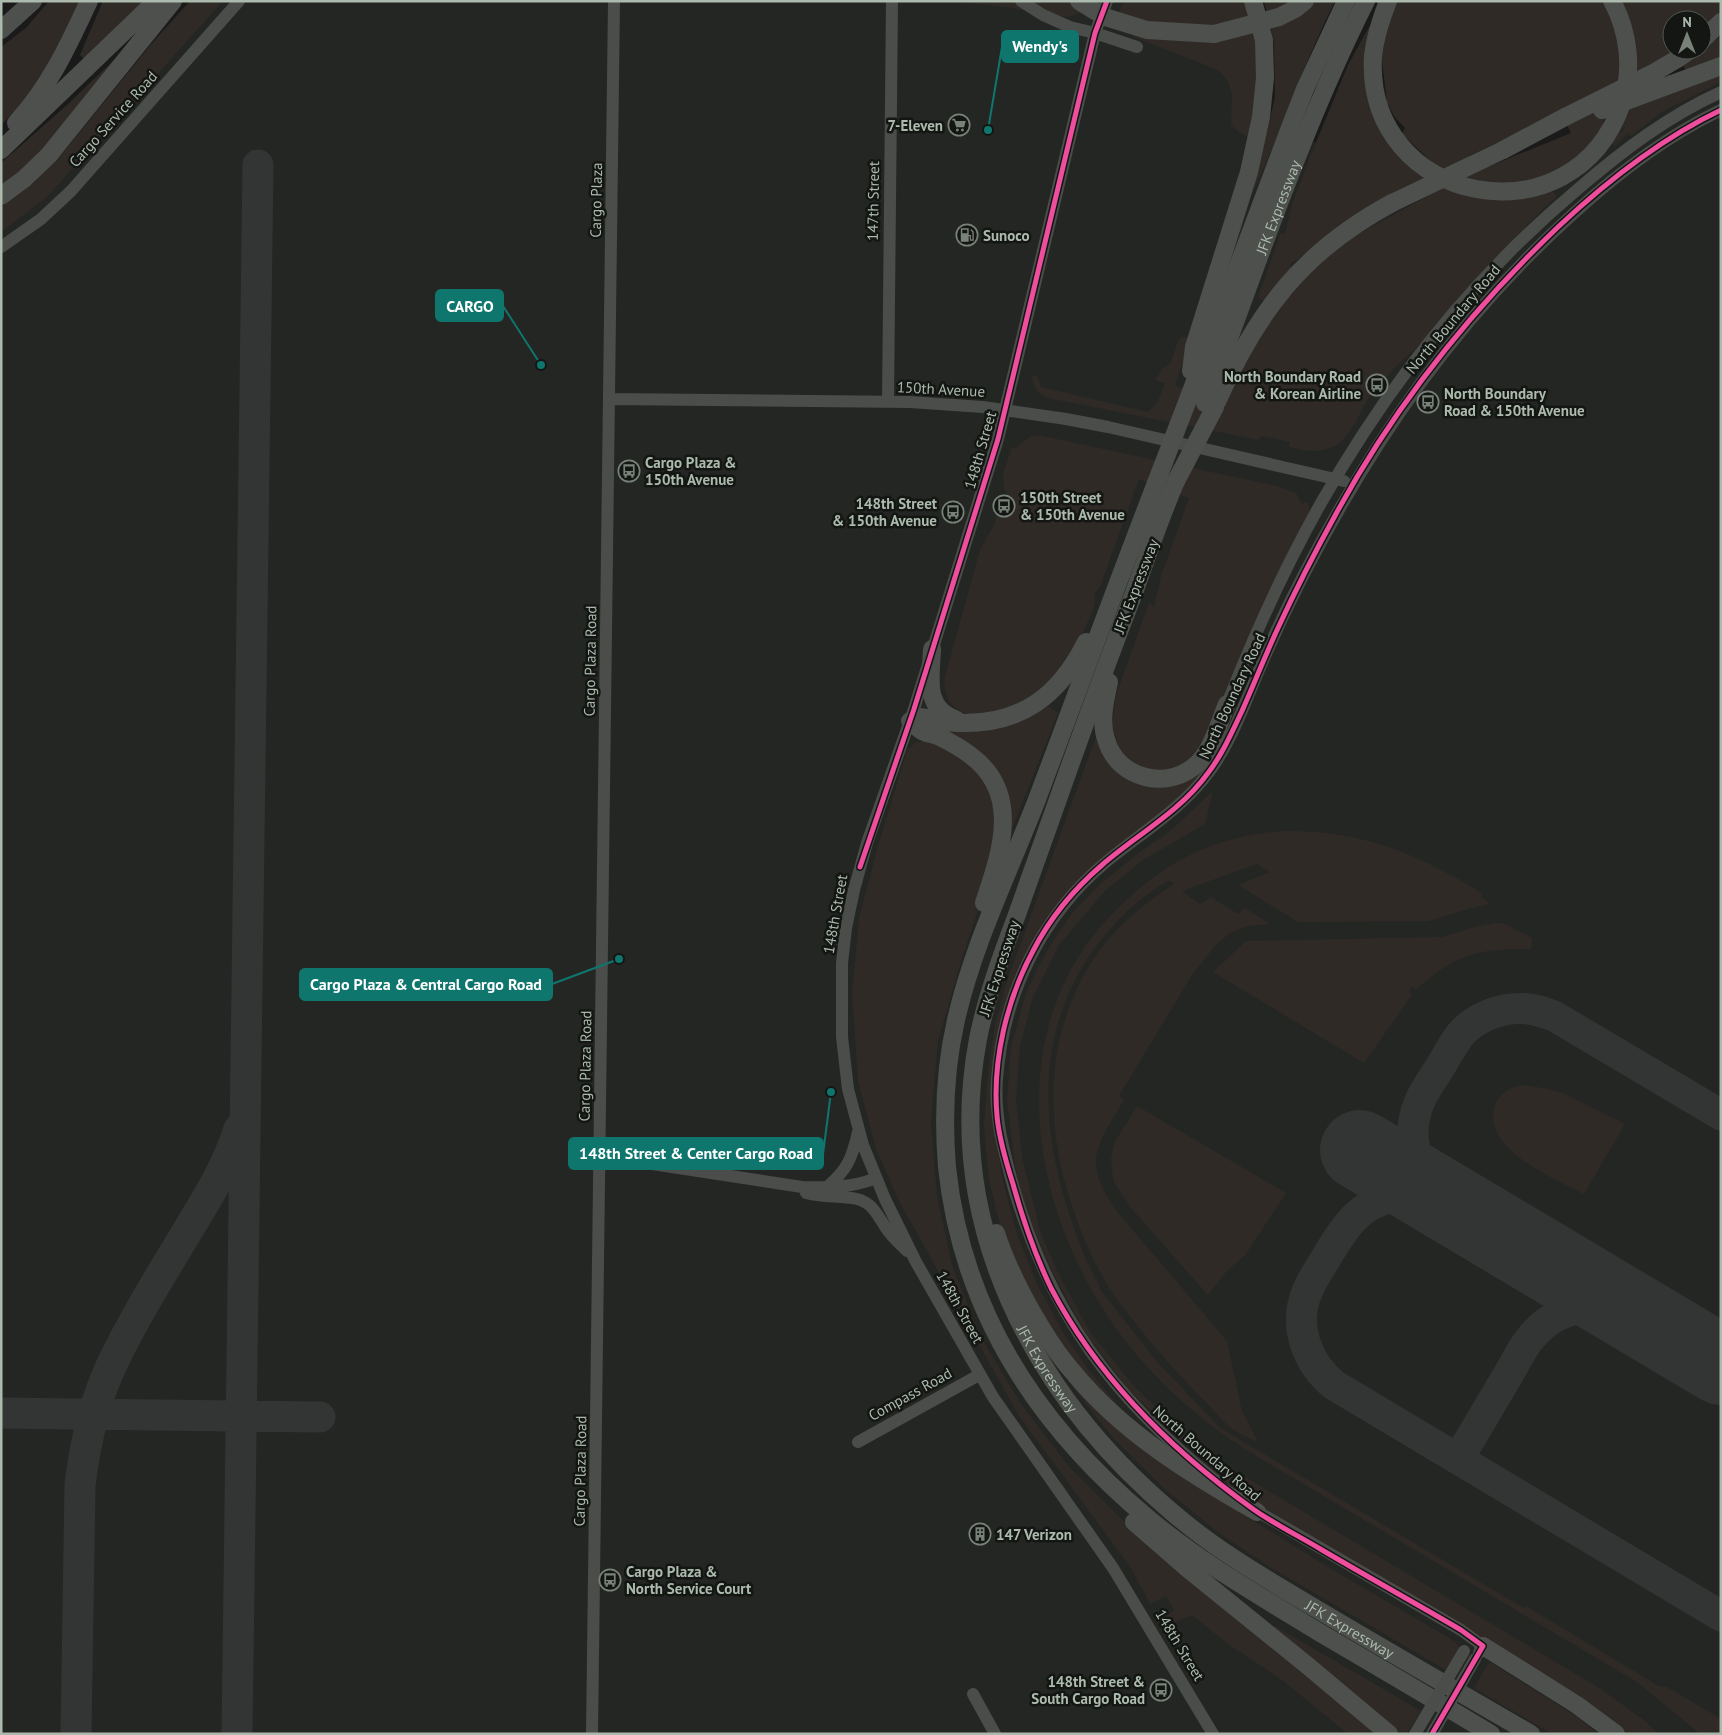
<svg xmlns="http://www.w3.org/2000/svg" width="1722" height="1735" font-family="'PT Sans',sans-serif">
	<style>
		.built { fill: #242624 }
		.green { fill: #302a27; fill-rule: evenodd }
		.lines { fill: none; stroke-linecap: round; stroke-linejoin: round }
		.taxiway { stroke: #333534; stroke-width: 31 }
		.runway { stroke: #333534; stroke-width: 80 }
		.minor { stroke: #4a4d4a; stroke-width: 12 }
		.highway { stroke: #4d504d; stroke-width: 18 }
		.minor-bridge { stroke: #4a4d4a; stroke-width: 12 }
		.highway-bridge { stroke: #4d504d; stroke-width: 18 }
		.cycleway-casing { stroke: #141614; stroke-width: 8 }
		.cycleway { stroke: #ef4d9e; stroke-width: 5 }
		.labels { text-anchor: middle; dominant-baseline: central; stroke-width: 5; stroke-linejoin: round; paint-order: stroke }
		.street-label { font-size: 15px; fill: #abbaac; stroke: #141614 }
		.poi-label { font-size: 15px; font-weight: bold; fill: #abbaac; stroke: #141614; text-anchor: start }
		.leader { fill: none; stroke: #0f766e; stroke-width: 2 }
		.callout-dot { fill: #0f766e; stroke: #141614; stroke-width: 2 }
		.callout { fill: #0f766e; stroke: #0f766e; stroke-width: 2 }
		.callout-label { font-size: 16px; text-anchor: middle; font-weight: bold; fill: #fff }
	</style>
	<rect width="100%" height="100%" fill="#1a1a1a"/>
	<!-- built -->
	<path class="built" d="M 213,1 L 1214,1 L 1250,131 L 1497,173 L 1721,79 L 1721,1734 L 1,1734 L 1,217 Z"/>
	<!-- green -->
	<path class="green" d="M 49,1 L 83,1 L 58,55 L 24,102 L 1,125 L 1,47 L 26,28 Z
		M 103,1 L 145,1 L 84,59 L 80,55 Z
		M 190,1 L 223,1 L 47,197 L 1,232 L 1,207 L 32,184 L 66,149 L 152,43 Z
		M 949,1 L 1093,1 L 1083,12 L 1068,17 L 1004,7 Z
		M 1124,1 L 1249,1 L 1262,52 L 1251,138 L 1240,133 L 1231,125 L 1232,95 L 1228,81 L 1218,70 L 1134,37 C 1122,27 1114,16 1124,1 Z
		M 1264,1 L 1335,1 C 1304,63 1282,129 1253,192 L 1275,97 L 1274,42 Z
		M 1396,1 L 1602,1 L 1617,32 L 1621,62 L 1620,77 L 1599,134 L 1579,157 L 1544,177 L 1510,184 L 1480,183 L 1436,166 L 1402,134 L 1405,128 L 1394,116 L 1387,102 L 1381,53 ZM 1561,113 L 1571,133 L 1490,166 L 1469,156 Z
		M 1617,1 L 1721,1 L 1721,13 L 1711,25 L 1702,31 L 1702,20 L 1672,20 L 1672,50 L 1677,50 L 1646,101 L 1721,75 L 1721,82 L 1663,111 L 1631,136 L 1628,133 L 1615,146 L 1610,142 L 1625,128 L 1620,126 L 1626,114 L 1633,73 Z
		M 1375,16 L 1368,67 L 1399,151 L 1519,198 L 1551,190 L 1557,196 L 1537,215 L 1464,291 L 1418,346 L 1395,367 L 1386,378 L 1382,376 C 1367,394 1354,436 1335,446 C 1330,449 1318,451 1312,451 C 1305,451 1296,448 1289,447 L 1290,442 L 1261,436 L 1259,440 L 1048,398 C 1037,393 1032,386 1032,375 L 1038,377 L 1041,387 L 1148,412 L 1157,403 L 1165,383 L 1155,380 L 1162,369 L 1171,362 L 1178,341 L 1181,337 L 1191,337 L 1175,386 L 1226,401 L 1253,348 L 1282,304 L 1311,272 L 1351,238 L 1428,196 L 1409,187 L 1290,264 L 1292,269 L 1265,301 L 1258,298 L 1280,234 L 1285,234 L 1292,204 L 1310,157 L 1348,65 Z
		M 1721,36 L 1721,59 L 1686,71 L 1683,64 Z
		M 117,57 L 50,145 L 1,188 L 1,163 L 68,104 Z
		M 1031,436 L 1043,436 L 1281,487 L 1296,493 L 1302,504 L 1308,502 L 1310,511 L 1203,750 L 1186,765 L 1167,772 L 1140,768 L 1120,751 L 1112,725 L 1116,695 L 1149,603 L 1154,607 L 1161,576 L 1189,498 L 1139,479 L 1100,587 L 1094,594 C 1097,604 1091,614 1087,623 C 1079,644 1070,667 1053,683 C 1029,703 971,736 948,699 C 945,694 945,686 944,680 L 980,550 L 994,525 L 997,514 L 1002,516 L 1007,491 L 1004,490 L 1003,474 L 1012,446 L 1014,449 Z
		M 1047,705 L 1058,713 L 1010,834 L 1002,783 L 934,727 C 977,731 1011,733 1047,705 Z
		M 1099,731 L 1136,783 C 1166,789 1173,788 1200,773 L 1203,776 L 1187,794 L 1103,861 L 1015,984 L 994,1127 L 1002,1177 L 1017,1234 L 1037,1284 L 1064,1334 L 1088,1369 L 1123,1411 L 1080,1374 L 1060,1348 L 1003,1238 L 989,1180 L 984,1126 L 988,1072 L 995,1025 L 1007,981 L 1090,753 Z
		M 931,741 L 953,752 L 984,776 L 998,802 L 987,884 L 963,955 L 938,1041 L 931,1123 L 937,1196 L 952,1265 L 979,1334 L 1021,1404 L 1070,1468 L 1136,1534 L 1377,1734 L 1348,1734 L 1282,1680 L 1228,1644 L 1192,1615 L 1164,1627 L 1161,1620 L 1174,1610 L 1166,1596 L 1150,1604 L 1131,1568 L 1019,1416 L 899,1201 L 876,1149 L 858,1081 L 852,993 L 859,918 L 878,846 L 907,751 L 916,742 Z
		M 1213,791 L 1205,824 L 1143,860 L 1105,891 L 1059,945 L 1033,997 L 1020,1047 L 1016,1100 L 1022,1157 L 1040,1231 L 1058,1273 L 1090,1332 L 1133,1385 L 1187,1438 L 1240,1474 L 1601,1689 L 1645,1721 L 1659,1734 L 1624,1734 L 1230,1486 L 1129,1390 L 1086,1334 L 1054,1275 L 1035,1232 L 1021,1195 L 1014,1158 L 1007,1101 L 1011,1047 L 1026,993 L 1037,969 L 1053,941 L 1073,912 L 1100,884 L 1141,851 L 1169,832 Z
		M 1285,831 C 1364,831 1416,853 1482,893 L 1481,897 L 1489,902 L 1487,905 C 1467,908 1448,916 1428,921 L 1298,922 L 1238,885 L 1270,872 L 1257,864 L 1182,891 L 1200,904 L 1211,897 L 1238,914 L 1245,908 L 1270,924 L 1247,926 L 1230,933 L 1215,946 L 1192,975 L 1119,1096 L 1124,1100 C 1094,1149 1082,1165 1120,1215 L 1227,1341 L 1242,1411 L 1258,1442 C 1250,1438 1239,1434 1231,1428 C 1223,1422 1215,1412 1208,1404 C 1185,1381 1164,1359 1144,1334 C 1133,1319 1120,1305 1110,1289 C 1093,1263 1081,1233 1071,1203 C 1043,1116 1045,1028 1099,951 C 1119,923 1147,902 1175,883 L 1168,881 C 1144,894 1123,914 1105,935 C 1039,1014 1037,1112 1067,1207 C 1076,1235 1085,1261 1100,1287 L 1099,1288 L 1158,1363 L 1220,1428 L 1524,1608 L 1526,1606 L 1659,1686 L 1667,1687 L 1721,1719 L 1721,1734 L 1700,1734 L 1637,1682 L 1253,1454 C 1196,1419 1146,1373 1108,1317 C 1026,1193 1003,1020 1118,908 C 1167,860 1217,835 1285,831 Z
		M 1495,923 L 1503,923 L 1532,938 L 1531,949 C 1480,948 1454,954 1416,990 L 1412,987 L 1409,991 L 1412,995 L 1364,1063 L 1213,972 L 1246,941 L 1442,937 L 1478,926 Z
		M 1524,1085 L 1549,1089 L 1565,1094 L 1625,1124 L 1584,1194 C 1554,1178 1480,1149 1495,1105 C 1501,1091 1510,1087 1524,1085 Z
		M 1137,1106 L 1286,1193 L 1246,1254 L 1227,1271 L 1208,1295 L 1130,1207 L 1113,1180 L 1111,1158 L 1115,1142 Z
		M 1049,1350 L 1231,1507 L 1328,1567 L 1456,1642 L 1459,1648 L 1446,1670 L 1270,1567 L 1219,1533 L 1167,1491 L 1114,1439 L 1071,1385 Z
		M 1275,1626 L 1421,1711 L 1407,1734 L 1399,1734 L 1272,1630 Z
		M 1491,1663 L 1577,1717 L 1598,1734 L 1552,1734 L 1474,1688 L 1488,1664 Z"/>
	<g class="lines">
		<!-- taxiway -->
		<path class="taxiway" d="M 1455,1205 C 1421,1182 1403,1143 1419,1103 C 1424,1090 1433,1079 1440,1067 C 1447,1056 1453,1044 1460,1035 C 1476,1016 1504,1006 1529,1009 C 1538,1010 1546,1013 1554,1016 L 1721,1115
			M 1466,1213 C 1441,1202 1418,1191 1389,1198 C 1359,1205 1344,1228 1329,1253 C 1322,1265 1312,1279 1307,1292 C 1293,1326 1307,1363 1334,1385 L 1721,1616
			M 1,1413 L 320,1417
			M 1458,1459 C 1474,1433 1489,1407 1505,1380 C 1512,1369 1518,1356 1526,1344 C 1556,1302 1596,1301 1641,1317
			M 76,1734 L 80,1485 C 85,1444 94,1402 112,1364 C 135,1316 164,1270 191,1225 C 210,1194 228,1164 239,1129
			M 237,1734 L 258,165"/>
		<!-- runway -->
		<path class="runway" d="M 1360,1150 L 1721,1365"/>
		<!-- minor -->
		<path class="minor" d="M 1021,1 L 1043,15 L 1070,27 L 1095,33 L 1137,47
			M 1107,1 L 1095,33 L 998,439 L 914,709 L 867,843 L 854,890 L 846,928 L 842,963 L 842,1037 L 848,1089 L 863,1145 L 885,1199 L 916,1262 L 993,1397 L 1113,1568 L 1213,1734
			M 1,247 L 41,219 L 71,191 L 239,1
			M 609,399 L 910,402 L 983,407 L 1066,419 L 1108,427 L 1344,481
			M 888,402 L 892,1
			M 1227,704 C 1254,635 1285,567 1321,503 C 1388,385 1474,276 1578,189 C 1622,151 1668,116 1721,92
			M 600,1156 L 802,1187 C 824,1188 855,1187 876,1178
			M 827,1187 C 848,1169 852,1158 858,1132
			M 806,1193 C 823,1198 840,1195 857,1199 C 873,1203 877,1215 886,1228 C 891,1236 900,1244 907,1251
			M 858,1442 L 979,1375
			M 1216,1481 C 1114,1398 1051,1316 1014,1189 C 1004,1152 994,1117 997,1079 C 1003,995 1041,916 1106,862 C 1141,833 1182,809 1209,772 C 1228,747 1240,715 1252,687 C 1267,650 1284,613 1302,578 C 1374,438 1456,320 1573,214 C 1618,173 1666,136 1721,110
			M 1250,1507 L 1461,1630 L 1483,1646 L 1479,1653
			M 973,1694 L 995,1734
			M 592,1734 L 614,1"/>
		<!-- highway -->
		<g class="highway">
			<path d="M 1079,1 L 1092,9"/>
			<path d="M 1388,1 C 1381,19 1375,37 1373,56 C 1364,205 1574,246 1622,103 C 1633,70 1629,32 1612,1"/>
			<path d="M 1105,17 L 1147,30 L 1214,34"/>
			<path d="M 1279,17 L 1295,9 L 1305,1"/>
			<path d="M 1,30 L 33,1"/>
			<path d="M 1702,40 L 1721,22"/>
			<path d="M 1677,59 L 1690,50"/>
			<path d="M 1672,84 L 1721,66"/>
			<path d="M 16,123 C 50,86 68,46 89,1"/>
			<path d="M 1,150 L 156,1"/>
			<path d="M 1503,150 L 1565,117"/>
			<path d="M 1,196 L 24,179 L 49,155 L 173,1"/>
			<path d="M 1191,371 L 1194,347 L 1249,172 L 1261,117 L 1265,78 L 1264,40 L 1253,1"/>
			<path d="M 1189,397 L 1289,130 L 1305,89 L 1346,1"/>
			<path d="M 1217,402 C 1257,311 1303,251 1392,203"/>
			<path id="s1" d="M 1205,403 C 1256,269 1301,130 1366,1"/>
			<path id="s2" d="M 1176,481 C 1161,516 1148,553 1135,590 C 1108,660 1082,731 1057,802 C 1043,841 1029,880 1015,920 C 1000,959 986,998 978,1039 C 943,1225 1033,1395 1173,1513 C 1216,1550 1266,1579 1315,1608 C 1387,1651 1459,1692 1531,1734"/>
			<path d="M 1156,483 C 1115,589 1076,696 1036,802 C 1008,874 973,945 956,1020 C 945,1068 943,1118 947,1167 C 962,1312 1039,1428 1150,1520 C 1202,1563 1260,1596 1317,1631 C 1375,1665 1433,1699 1491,1734"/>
			<path d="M 932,649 C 931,678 923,709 957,720"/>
			<path d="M 1109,682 C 1105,701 1100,721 1106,739 C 1117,780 1170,792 1199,762 C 1213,747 1219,723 1227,704"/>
			<path d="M 984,903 C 1001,852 1022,793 970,755 C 961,748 950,742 940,737 C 934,734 927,734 922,731 C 917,728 913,724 910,721 C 913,720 917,717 920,717 C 925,717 931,720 935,720 C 943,722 951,723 958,723 C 1021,725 1059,696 1086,642"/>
			<path d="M 996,1233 C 1005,1261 1018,1287 1032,1312 C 1044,1333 1057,1354 1073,1372 C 1122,1432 1190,1474 1257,1512"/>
			<path d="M 1134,1522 L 1188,1569 L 1308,1666 L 1389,1734"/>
			<path d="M 1483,1646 L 1577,1705 L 1616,1734"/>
		</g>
		<!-- minor-bridge -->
		<path class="minor-bridge" d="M 1415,1734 L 1464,1651
			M 1432,1734 L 1475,1659"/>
		<!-- highway-bridge -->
		<path class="highway-bridge" d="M 1092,9 L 1105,17
			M 1214,34 L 1279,17
			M 1602,110 L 1672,84
			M 1565,117 L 1655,72 L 1677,59
			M 1392,203 L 1503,150
			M 1176,481 L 1215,407
			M 1156,483 L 1189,397"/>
		<!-- cycleway casing -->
		<g class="cycleway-casing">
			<path id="cycleway" d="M 860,867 L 914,709 L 998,439 L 1095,33 L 1107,1
				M 1432,1734 L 1483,1646 L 1461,1630 C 1415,1603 1368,1577 1322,1550 C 1299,1536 1274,1524 1253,1509 C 1171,1450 1098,1378 1051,1288 C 1035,1255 1023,1220 1013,1184 C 1006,1162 999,1139 997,1116 C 992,1061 1007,999 1033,951 C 1050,918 1074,889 1102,865 C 1138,834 1180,812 1208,773 C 1222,755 1232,732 1242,711 C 1254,684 1265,656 1278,628 C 1296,589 1316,550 1337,512 C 1395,406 1471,310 1558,227 C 1607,181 1660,139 1721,110"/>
		</g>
		<!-- cycleway -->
		<use href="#cycleway" class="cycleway"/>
	</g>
	<!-- icons -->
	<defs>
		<g id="supermarket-ring" transform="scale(1.125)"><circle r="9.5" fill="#141614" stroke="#788279" stroke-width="1.5"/><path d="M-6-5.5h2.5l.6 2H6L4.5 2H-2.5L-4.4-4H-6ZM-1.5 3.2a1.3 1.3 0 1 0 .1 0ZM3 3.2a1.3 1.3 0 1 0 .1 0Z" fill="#788279"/></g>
		<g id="fuel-ring" transform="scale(1.125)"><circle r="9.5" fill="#141614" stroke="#788279" stroke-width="1.5"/><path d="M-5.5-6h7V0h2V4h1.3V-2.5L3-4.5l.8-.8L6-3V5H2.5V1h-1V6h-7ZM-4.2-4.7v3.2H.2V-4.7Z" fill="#788279"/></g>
		<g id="bus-ring" transform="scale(1.125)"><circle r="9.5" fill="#141614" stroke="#788279" stroke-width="1.5"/><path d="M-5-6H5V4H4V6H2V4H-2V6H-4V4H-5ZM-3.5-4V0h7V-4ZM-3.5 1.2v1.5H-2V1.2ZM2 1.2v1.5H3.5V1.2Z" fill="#788279"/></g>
		<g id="building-ring" transform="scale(1.125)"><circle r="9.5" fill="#141614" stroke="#788279" stroke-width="1.5"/><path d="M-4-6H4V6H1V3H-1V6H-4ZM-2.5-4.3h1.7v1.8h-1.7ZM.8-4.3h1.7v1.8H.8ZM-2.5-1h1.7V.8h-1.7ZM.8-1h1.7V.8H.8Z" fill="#788279"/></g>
	</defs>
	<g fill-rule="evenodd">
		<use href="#supermarket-ring" x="959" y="125"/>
		<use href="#fuel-ring" x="967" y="235"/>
		<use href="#bus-ring" x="1377" y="385"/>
		<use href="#bus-ring" x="1428" y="402"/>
		<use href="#bus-ring" x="629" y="471"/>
		<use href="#bus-ring" x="1004" y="506"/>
		<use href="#bus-ring" x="953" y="512"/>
		<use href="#building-ring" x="980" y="1534"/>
		<use href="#bus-ring" x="610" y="1580"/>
		<use href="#bus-ring" x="1161" y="1690"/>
	</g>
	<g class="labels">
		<!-- street labels -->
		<g class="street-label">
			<text transform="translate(113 119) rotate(-48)">Cargo Service Road</text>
			<text transform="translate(596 200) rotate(-89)">Cargo Plaza</text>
			<text transform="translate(873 201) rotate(-89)">147th Street</text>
			<text stroke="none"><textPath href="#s1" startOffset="209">JFK Expressway</textPath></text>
			<text transform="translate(1453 319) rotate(-50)">North Boundary Road</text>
			<text transform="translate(941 389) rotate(3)">150th Avenue</text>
			<text transform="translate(980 450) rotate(-74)">148th Street</text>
			<text transform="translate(1136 586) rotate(-69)">JFK Expressway</text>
			<text transform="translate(590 661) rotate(-89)">Cargo Plaza Road</text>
			<text transform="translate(1232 696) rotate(-65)">North Boundary Road</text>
			<text transform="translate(835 914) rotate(-80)">148th Street</text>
			<text transform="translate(999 968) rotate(-72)">JFK Expressway</text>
			<text transform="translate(585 1066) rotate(-89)">Cargo Plaza Road</text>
			<text transform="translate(960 1307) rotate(61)">148th Street</text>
			<text stroke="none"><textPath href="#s2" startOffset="938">JFK Expressway</textPath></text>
			<text transform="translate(910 1394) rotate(-29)">Compass Road</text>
			<text transform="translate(1207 1453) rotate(41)">North Boundary Road</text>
			<text transform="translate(580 1471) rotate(-89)">Cargo Plaza Road</text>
			<text stroke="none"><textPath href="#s2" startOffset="1342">JFK Expressway</textPath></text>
			<text transform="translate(1180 1645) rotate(59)">148th Street</text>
		</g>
		<!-- poi labels -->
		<g class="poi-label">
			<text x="943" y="125" text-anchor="end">7-Eleven</text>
			<text x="983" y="235">Sunoco</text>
			<text x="1361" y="376" text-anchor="end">North Boundary Road<tspan x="1361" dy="17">&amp; Korean Airline</tspan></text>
			<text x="1444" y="393">North Boundary<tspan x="1444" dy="17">Road &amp; 150th Avenue</tspan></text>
			<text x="645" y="462">Cargo Plaza &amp;<tspan x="645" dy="17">150th Avenue</tspan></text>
			<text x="1020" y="497">150th Street<tspan x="1020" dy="17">&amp; 150th Avenue</tspan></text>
			<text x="937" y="503" text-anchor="end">148th Street<tspan x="937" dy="17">&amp; 150th Avenue</tspan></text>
			<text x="996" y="1534">147 Verizon</text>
			<text x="626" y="1571">Cargo Plaza &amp;<tspan x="626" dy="17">North Service Court</tspan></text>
			<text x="1145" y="1681" text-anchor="end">148th Street &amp;<tspan x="1145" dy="17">South Cargo Road</tspan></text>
		</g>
	</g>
	<!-- callouts -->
	<path class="leader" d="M988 130L1002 47M541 365L503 306M619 959L552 984M831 1092L823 1154"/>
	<g class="callout-dot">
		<circle cx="988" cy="130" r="5"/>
		<circle cx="541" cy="365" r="5"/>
		<circle cx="619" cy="959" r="5"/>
		<circle cx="831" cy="1092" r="5"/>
	</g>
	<g class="callout">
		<rect x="1002" y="31" width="76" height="31" rx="5"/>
		<rect x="436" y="290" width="67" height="31" rx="5"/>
		<rect x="300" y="969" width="252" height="31" rx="5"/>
		<rect x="569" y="1138" width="254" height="31" rx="5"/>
	</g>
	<g class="callout-label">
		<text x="1040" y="52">Wendy's</text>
		<text x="470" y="312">CARGO</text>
		<text x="426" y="990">Cargo Plaza &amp; Central Cargo Road</text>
		<text x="696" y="1159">148th Street &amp; Center Cargo Road</text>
	</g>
	<!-- border -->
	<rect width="1722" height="1735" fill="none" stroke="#abbaac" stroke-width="5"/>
	<!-- north arrow -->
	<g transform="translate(1687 35)"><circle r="24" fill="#141614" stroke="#505851"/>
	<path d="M0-4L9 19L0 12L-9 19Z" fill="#788279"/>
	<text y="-8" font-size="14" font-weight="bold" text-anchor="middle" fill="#abbaac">N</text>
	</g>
</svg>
